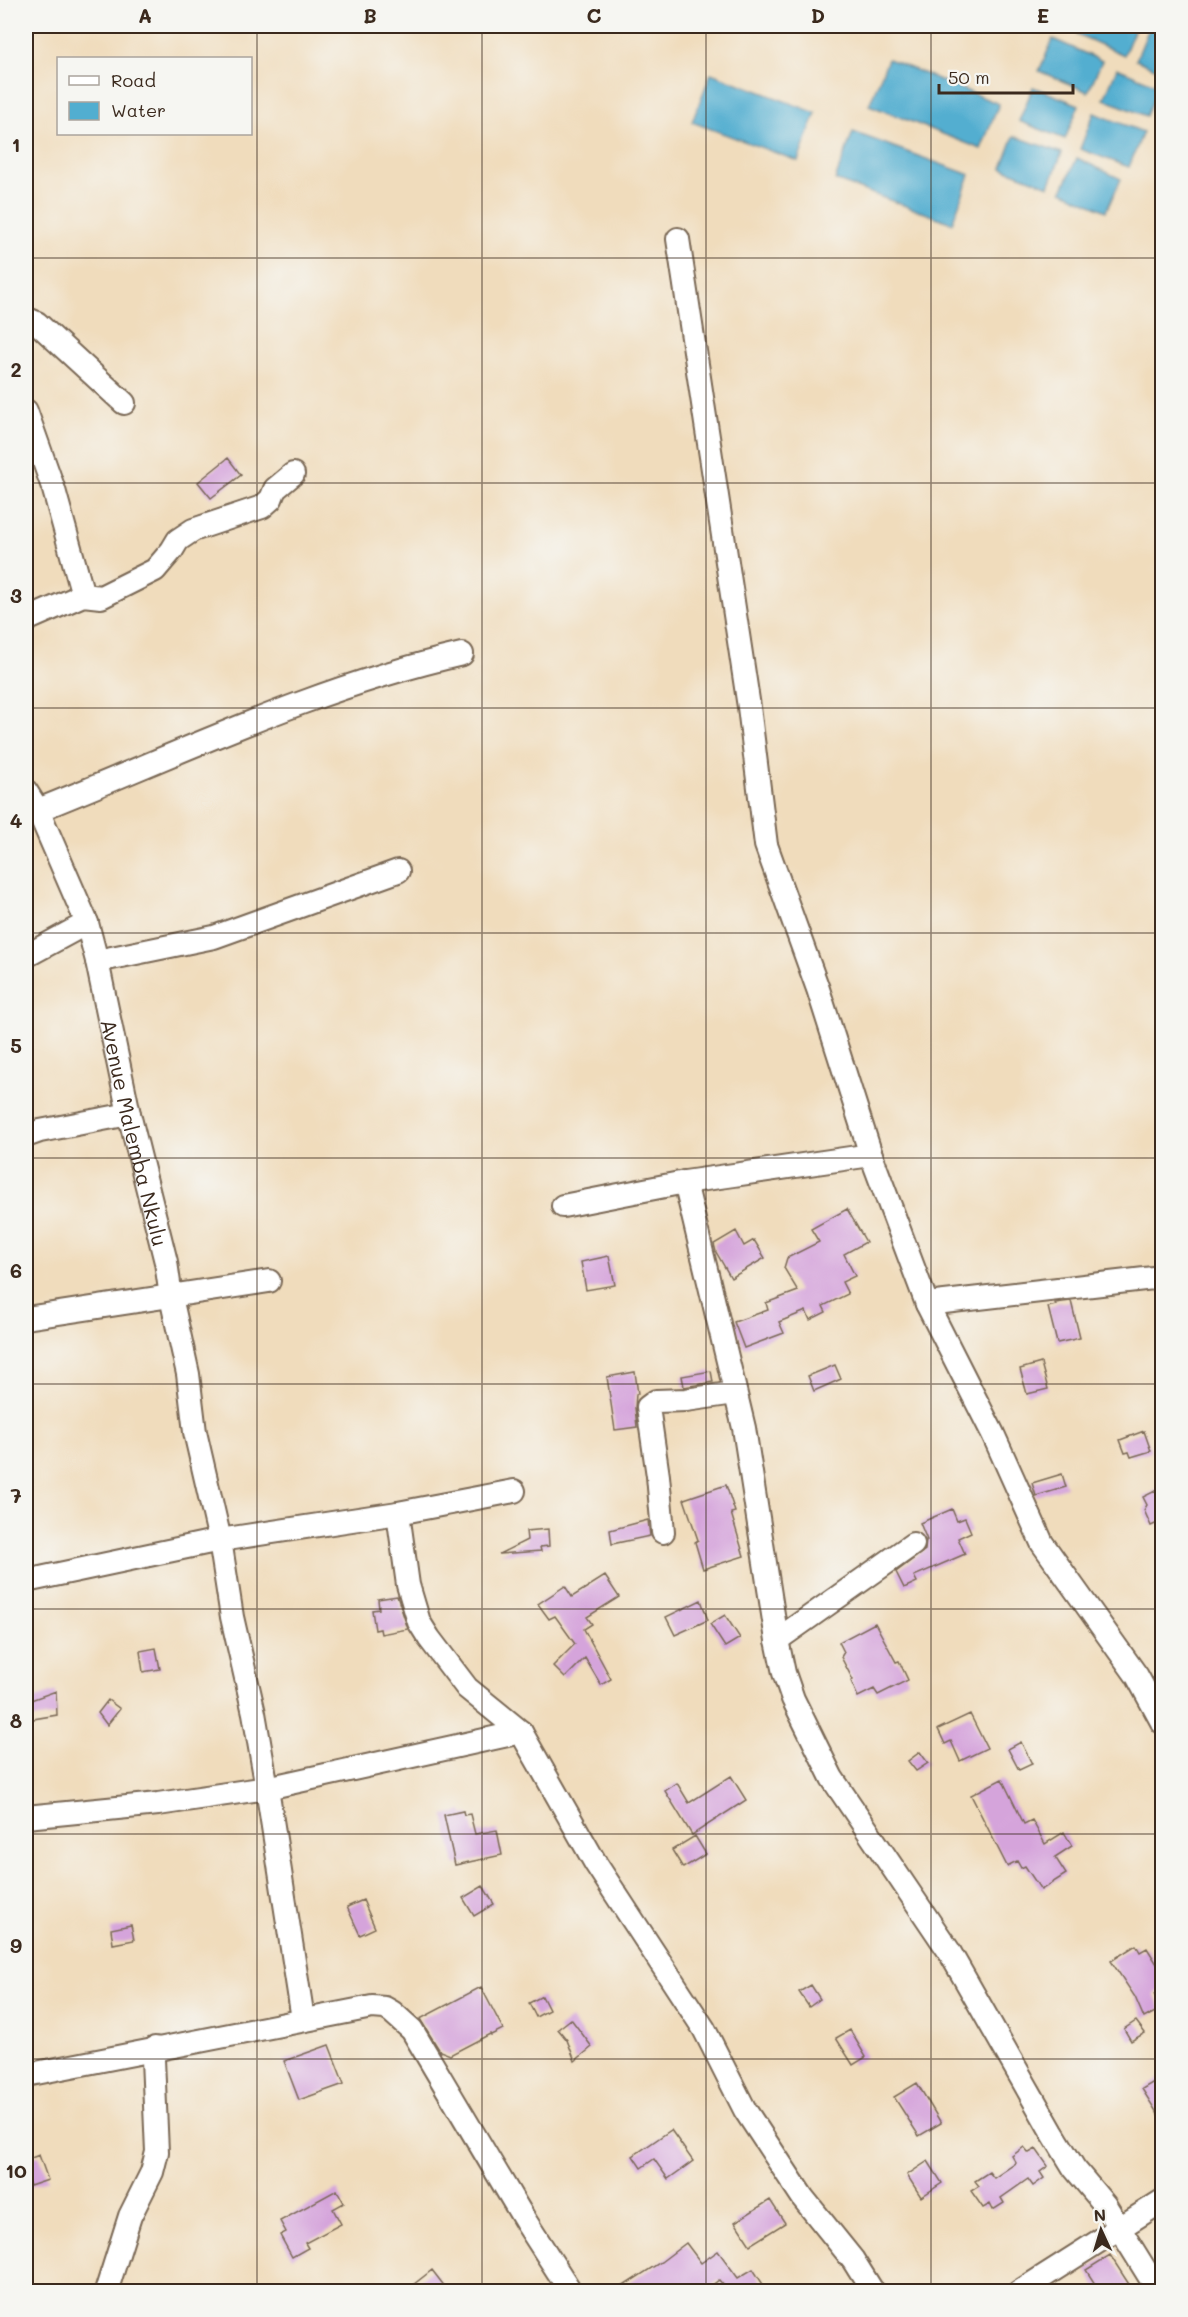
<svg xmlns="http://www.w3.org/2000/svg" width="1188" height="2317" font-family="Mali,sans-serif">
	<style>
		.water { fill: #52aed0; stroke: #466c77; stroke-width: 1.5 }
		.building { fill: #d5a4db }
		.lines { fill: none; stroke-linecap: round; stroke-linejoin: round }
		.minor-casing { stroke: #7a6855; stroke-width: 26 }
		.minor { stroke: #fff; stroke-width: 22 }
		.grid { fill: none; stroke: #3b2a1e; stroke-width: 1.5; stroke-opacity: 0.55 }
		.labels { text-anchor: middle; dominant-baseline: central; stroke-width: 4.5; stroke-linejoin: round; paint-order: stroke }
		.street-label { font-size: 21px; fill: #3b2a1e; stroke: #f6f6f2 }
		.neatline { fill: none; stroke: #3b2a1e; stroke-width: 2 }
		.grid-label { font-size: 20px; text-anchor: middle; font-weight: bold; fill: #3b2a1e }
	</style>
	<rect width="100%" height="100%" fill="#f6f6f2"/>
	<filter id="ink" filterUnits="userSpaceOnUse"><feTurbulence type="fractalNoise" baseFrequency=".0167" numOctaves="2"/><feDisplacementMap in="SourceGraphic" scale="12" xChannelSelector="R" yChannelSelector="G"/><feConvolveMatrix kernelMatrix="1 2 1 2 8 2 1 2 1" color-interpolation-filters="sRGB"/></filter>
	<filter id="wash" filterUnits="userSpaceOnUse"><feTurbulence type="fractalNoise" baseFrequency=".008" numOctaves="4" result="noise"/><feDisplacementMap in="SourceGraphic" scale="24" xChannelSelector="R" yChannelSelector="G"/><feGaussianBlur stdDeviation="1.35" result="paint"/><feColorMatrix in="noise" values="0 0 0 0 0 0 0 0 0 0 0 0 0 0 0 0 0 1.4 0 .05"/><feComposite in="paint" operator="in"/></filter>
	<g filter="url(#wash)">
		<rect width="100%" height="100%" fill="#f0dcbc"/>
		<!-- water -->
		<path class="water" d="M 1080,26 L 1136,26 L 1124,55 L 1077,34 Z
			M 1150,26 L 1162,26 L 1162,71 L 1136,60 Z
			M 1053,39 L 1102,61 L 1088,92 L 1039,71 Z
			M 888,59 L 999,104 L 981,149 L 869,105 Z
			M 1117,68 L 1159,86 L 1146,116 L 1104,99 Z
			M 711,73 L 816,113 L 798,161 L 692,122 Z
			M 1033,87 L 1079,105 L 1065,139 L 1019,121 Z
			M 1094,113 L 1143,132 L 1129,167 L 1080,149 Z
			M 853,132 L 970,175 L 952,223 L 835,180 Z
			M 1014,136 L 1062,153 L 1049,186 L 1002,168 Z
			M 1077,158 L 1121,179 L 1106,211 L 1062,191 Z"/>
		<g id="blocks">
			<!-- building -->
			<path class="building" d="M 228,458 L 241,475 L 211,498 L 198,482 Z
				M 847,1209 L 866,1242 L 844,1254 L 855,1276 L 842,1282 L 848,1294 L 823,1306 L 826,1312 L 810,1320 L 806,1311 L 779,1322 L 784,1333 L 744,1348 L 734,1322 L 768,1310 L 766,1303 L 798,1291 L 784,1268 L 787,1258 L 819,1242 L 811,1229 Z
				M 736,1231 L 744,1246 L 754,1240 L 765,1258 L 731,1278 L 716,1252 L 714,1244 Z
				M 609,1256 L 615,1285 L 586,1290 L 581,1262 Z
				M 1071,1301 L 1080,1338 L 1057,1343 L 1048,1307 L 1056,1305 L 1055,1303 Z
				M 1041,1363 L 1048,1389 L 1027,1394 L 1020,1369 Z
				M 835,1365 L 841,1379 L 814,1391 L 808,1376 Z
				M 711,1371 L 713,1382 L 684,1387 L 682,1376 Z
				M 635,1372 L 638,1394 L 636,1394 L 635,1408 L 637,1427 L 615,1430 L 607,1377 Z
				M 1144,1431 L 1151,1451 L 1131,1457 L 1129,1452 L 1125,1453 L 1120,1440 Z
				M 1062,1474 L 1066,1487 L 1036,1496 L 1032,1483 Z
				M 726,1485 L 735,1512 L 731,1513 L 744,1556 L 703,1569 L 695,1542 L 698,1540 L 684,1499 Z
				M 1157,1490 L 1162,1504 L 1162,1521 L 1151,1526 L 1144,1510 L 1147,1505 L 1143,1497 Z
				M 952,1509 L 957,1521 L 965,1518 L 971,1532 L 958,1538 L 965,1554 L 914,1576 L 917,1582 L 904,1588 L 896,1572 L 925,1550 L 926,1540 L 927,1540 L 920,1523 Z
				M 648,1520 L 650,1536 L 612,1544 L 610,1530 Z
				M 548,1529 L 549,1546 L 540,1547 L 541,1551 L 499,1554 L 527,1540 L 526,1531 Z
				M 605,1576 L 619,1597 L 587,1617 L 592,1624 L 584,1629 L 611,1679 L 601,1685 L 585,1658 L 565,1678 L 553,1666 L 575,1644 L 555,1616 L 549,1619 L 538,1604 L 565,1586 L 572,1597 Z
				M 397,1596 L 408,1629 L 381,1634 L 380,1629 L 375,1630 L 372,1610 L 379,1609 L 378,1599 Z
				M 701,1600 L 708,1620 L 675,1635 L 666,1617 Z
				M 725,1615 L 740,1638 L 725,1647 L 710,1624 Z
				M 875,1623 L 896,1662 L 899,1661 L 908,1680 L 878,1695 L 874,1689 L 858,1697 L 851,1681 L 853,1680 L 841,1657 L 844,1652 L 839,1642 Z
				M 156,1648 L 160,1669 L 143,1672 L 140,1651 Z
				M 56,1691 L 57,1715 L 27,1720 L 28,1701 Z
				M 108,1700 L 120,1709 L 107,1725 L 98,1713 Z
				M 970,1714 L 987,1748 L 960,1761 L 951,1741 L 945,1744 L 938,1729 Z
				M 1021,1742 L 1032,1764 L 1019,1770 L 1008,1749 Z
				M 920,1752 L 928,1763 L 916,1771 L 908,1761 Z
				M 731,1776 L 746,1800 L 692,1835 L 665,1791 L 677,1783 L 689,1803 Z
				M 1002,1779 L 1024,1824 L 1032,1820 L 1045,1844 L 1064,1832 L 1072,1846 L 1055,1857 L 1066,1874 L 1041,1890 L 1025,1866 L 1021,1868 L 1017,1861 L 1007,1866 L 971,1795 Z
				M 463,1811 L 464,1815 L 470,1814 L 475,1834 L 497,1830 L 502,1855 L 455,1865 L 444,1815 Z
				M 695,1836 L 706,1854 L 683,1868 L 672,1850 Z
				M 483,1886 L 494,1904 L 474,1916 L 463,1898 Z
				M 363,1900 L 375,1928 L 360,1935 L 347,1907 Z
				M 131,1925 L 134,1940 L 113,1944 L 111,1929 Z
				M 1136,1945 L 1140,1952 L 1147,1948 L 1162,1972 L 1162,1989 L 1154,1994 L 1161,2009 L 1144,2018 L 1135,1997 L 1111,1961 Z
				M 811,1985 L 820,1999 L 809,2007 L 799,1992 Z
				M 481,1987 L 503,2029 L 491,2035 L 490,2034 L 450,2055 L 440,2051 L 420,2019 Z
				M 542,1996 L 549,2010 L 536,2017 L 529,2003 Z
				M 571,2019 L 592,2047 L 575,2061 L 567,2040 L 558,2029 Z
				M 1136,2021 L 1145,2033 L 1131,2041 L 1124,2029 Z
				M 850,2030 L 866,2057 L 853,2065 L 836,2038 Z
				M 329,2045 L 344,2084 L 299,2100 L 284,2061 Z
				M 1162,2077 L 1162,2121 L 1142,2089 Z
				M 917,2083 L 941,2123 L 919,2136 L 894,2097 Z
				M 671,2130 L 693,2161 L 668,2179 L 654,2159 L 641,2168 L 633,2156 Z
				M 1024,2147 L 1029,2153 L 1036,2149 L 1048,2166 L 1040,2172 L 1044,2178 L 1033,2186 L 1028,2179 L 1001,2198 L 1004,2203 L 993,2210 L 990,2204 L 983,2208 L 971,2191 L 979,2186 L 975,2181 L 989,2172 L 994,2178 L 1016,2163 L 1012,2156 Z
				M 39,2155 L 48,2180 L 30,2186 L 26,2175 L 26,2160 Z
				M 928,2161 L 942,2183 L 921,2197 L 907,2175 Z
				M 337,2190 L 344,2203 L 333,2209 L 341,2224 L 305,2243 L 308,2248 L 292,2257 L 280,2235 L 286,2232 L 280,2221 Z
				M 770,2200 L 785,2223 L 750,2245 L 735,2222 Z
				M 686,2243 L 701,2263 L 718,2251 L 738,2278 L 753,2269 L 768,2292 L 718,2292 L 725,2287 L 719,2280 L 703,2292 L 614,2292 L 661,2262 Z
				M 1110,2255 L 1134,2292 L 1100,2292 L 1086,2270 Z
				M 432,2270 L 449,2292 L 404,2292 Z"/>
		</g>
	</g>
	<g filter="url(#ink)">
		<use href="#blocks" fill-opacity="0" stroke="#7a6855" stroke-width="1.5"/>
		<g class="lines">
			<!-- minor casing -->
			<g class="minor-casing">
				<g id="minor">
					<path d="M 678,239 L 749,707 L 766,845 L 818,989 L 871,1155 L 927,1304 L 993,1434 L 1042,1543 L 1137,1676 L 1162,1722"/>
					<path d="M 26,322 L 30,320 L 37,323 L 124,403"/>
					<path d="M 26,411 L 54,490 L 83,595"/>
					<path d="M 26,620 L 83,595 L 101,597 L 155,570 L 172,550 L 178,540 L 193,530 L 262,507 L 271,499 L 275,489 L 293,474"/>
					<path d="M 26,791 L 38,810 C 179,754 313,688 462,654"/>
					<path id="s1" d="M 38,810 L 87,923 L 97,961 L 129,1114 L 166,1262 L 171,1297 L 188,1374 L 195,1432 L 220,1540 L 398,1513 L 408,1585 L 419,1622 L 429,1638 L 467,1688 L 521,1732 L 596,1864 L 704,2029 L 745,2110 L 803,2198 L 853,2260 L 873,2292"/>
					<path d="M 26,956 L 87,923"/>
					<path d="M 97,961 L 214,937 L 398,871"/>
					<path d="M 26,1136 L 40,1131 L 129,1114"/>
					<path d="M 685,1182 L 744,1428 L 777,1640 L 784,1673 L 793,1699 L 832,1778 L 949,1951 L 1052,2132 L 1074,2168 L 1105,2205 L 1159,2292"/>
					<path d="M 563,1206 L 685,1182 L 871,1155"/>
					<path d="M 927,1304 L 1162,1277"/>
					<path d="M 26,1318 L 269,1281"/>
					<path d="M 398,1513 L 514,1491"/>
					<path d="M 663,1532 L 658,1476 L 648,1407 L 656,1401 L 686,1400 L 735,1393"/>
					<path d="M 26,1581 L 220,1540 L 232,1617 L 254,1713 L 267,1788 L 303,2019"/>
					<path d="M 777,1640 L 913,1544"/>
					<path d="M 26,1817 L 158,1804 L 267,1788 L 521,1732"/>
					<path d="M 26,2075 L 372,2007 L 385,2008 L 392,2012 L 412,2030 L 526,2222 L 571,2292"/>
					<path d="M 106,2292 L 130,2216 L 152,2172 L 157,2152 L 153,2059 L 155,2048"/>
					<path d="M 1019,2292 L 1162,2201"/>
				</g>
			</g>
			<!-- minor -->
			<use href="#minor" class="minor"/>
		</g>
	</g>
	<!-- grid -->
	<path class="grid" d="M 257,26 L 257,2292M 482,26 L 482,2292M 706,26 L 706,2292M 931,26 L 931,2292M 26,258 L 1162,258M 26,483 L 1162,483M 26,708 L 1162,708M 26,933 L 1162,933M 26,1158 L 1162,1158M 26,1384 L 1162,1384M 26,1609 L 1162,1609M 26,1834 L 1162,1834M 26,2059 L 1162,2059"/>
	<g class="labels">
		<!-- street labels -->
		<g class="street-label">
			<text stroke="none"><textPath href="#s1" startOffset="338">Avenue Malemba Nkulu</textPath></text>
		</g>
	</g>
	<!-- margin -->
	<rect width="1188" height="2317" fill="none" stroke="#f6f6f2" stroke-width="66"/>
	<!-- legend -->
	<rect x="57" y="57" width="195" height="78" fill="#f6f6f2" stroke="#aba49d" stroke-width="1.5"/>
	<rect x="69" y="76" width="30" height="9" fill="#ffffff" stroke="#aba49d" stroke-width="1.5"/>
	<text x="111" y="87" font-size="18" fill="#3b2a1e">Road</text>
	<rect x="69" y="102" width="30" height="18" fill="#52aed0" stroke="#aba49d" stroke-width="1.5"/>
	<text x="111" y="117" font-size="18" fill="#3b2a1e">Water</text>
	<!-- north arrow -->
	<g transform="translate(1101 2230) rotate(356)" stroke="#f6f6f2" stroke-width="4.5" paint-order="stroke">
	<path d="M0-4.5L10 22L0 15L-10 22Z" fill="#3b2a1e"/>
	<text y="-9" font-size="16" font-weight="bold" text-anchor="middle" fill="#3b2a1e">N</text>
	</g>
	<!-- scale -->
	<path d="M939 84v9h134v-9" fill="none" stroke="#3b2a1e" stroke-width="3"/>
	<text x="948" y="84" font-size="18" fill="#3b2a1e" stroke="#f6f6f2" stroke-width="4.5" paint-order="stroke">50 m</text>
	<rect x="33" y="33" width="1122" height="2251" class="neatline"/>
	<g class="grid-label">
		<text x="145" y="23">A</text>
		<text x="370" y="23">B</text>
		<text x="594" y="23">C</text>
		<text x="818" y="23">D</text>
		<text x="1043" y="23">E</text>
		<text x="16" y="152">1</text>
		<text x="16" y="377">2</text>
		<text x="16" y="603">3</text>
		<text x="16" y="828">4</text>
		<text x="16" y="1053">5</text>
		<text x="16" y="1278">6</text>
		<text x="16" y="1503">7</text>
		<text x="16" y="1728">8</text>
		<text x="16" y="1953">9</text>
		<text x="16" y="2178">10</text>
	</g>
</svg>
